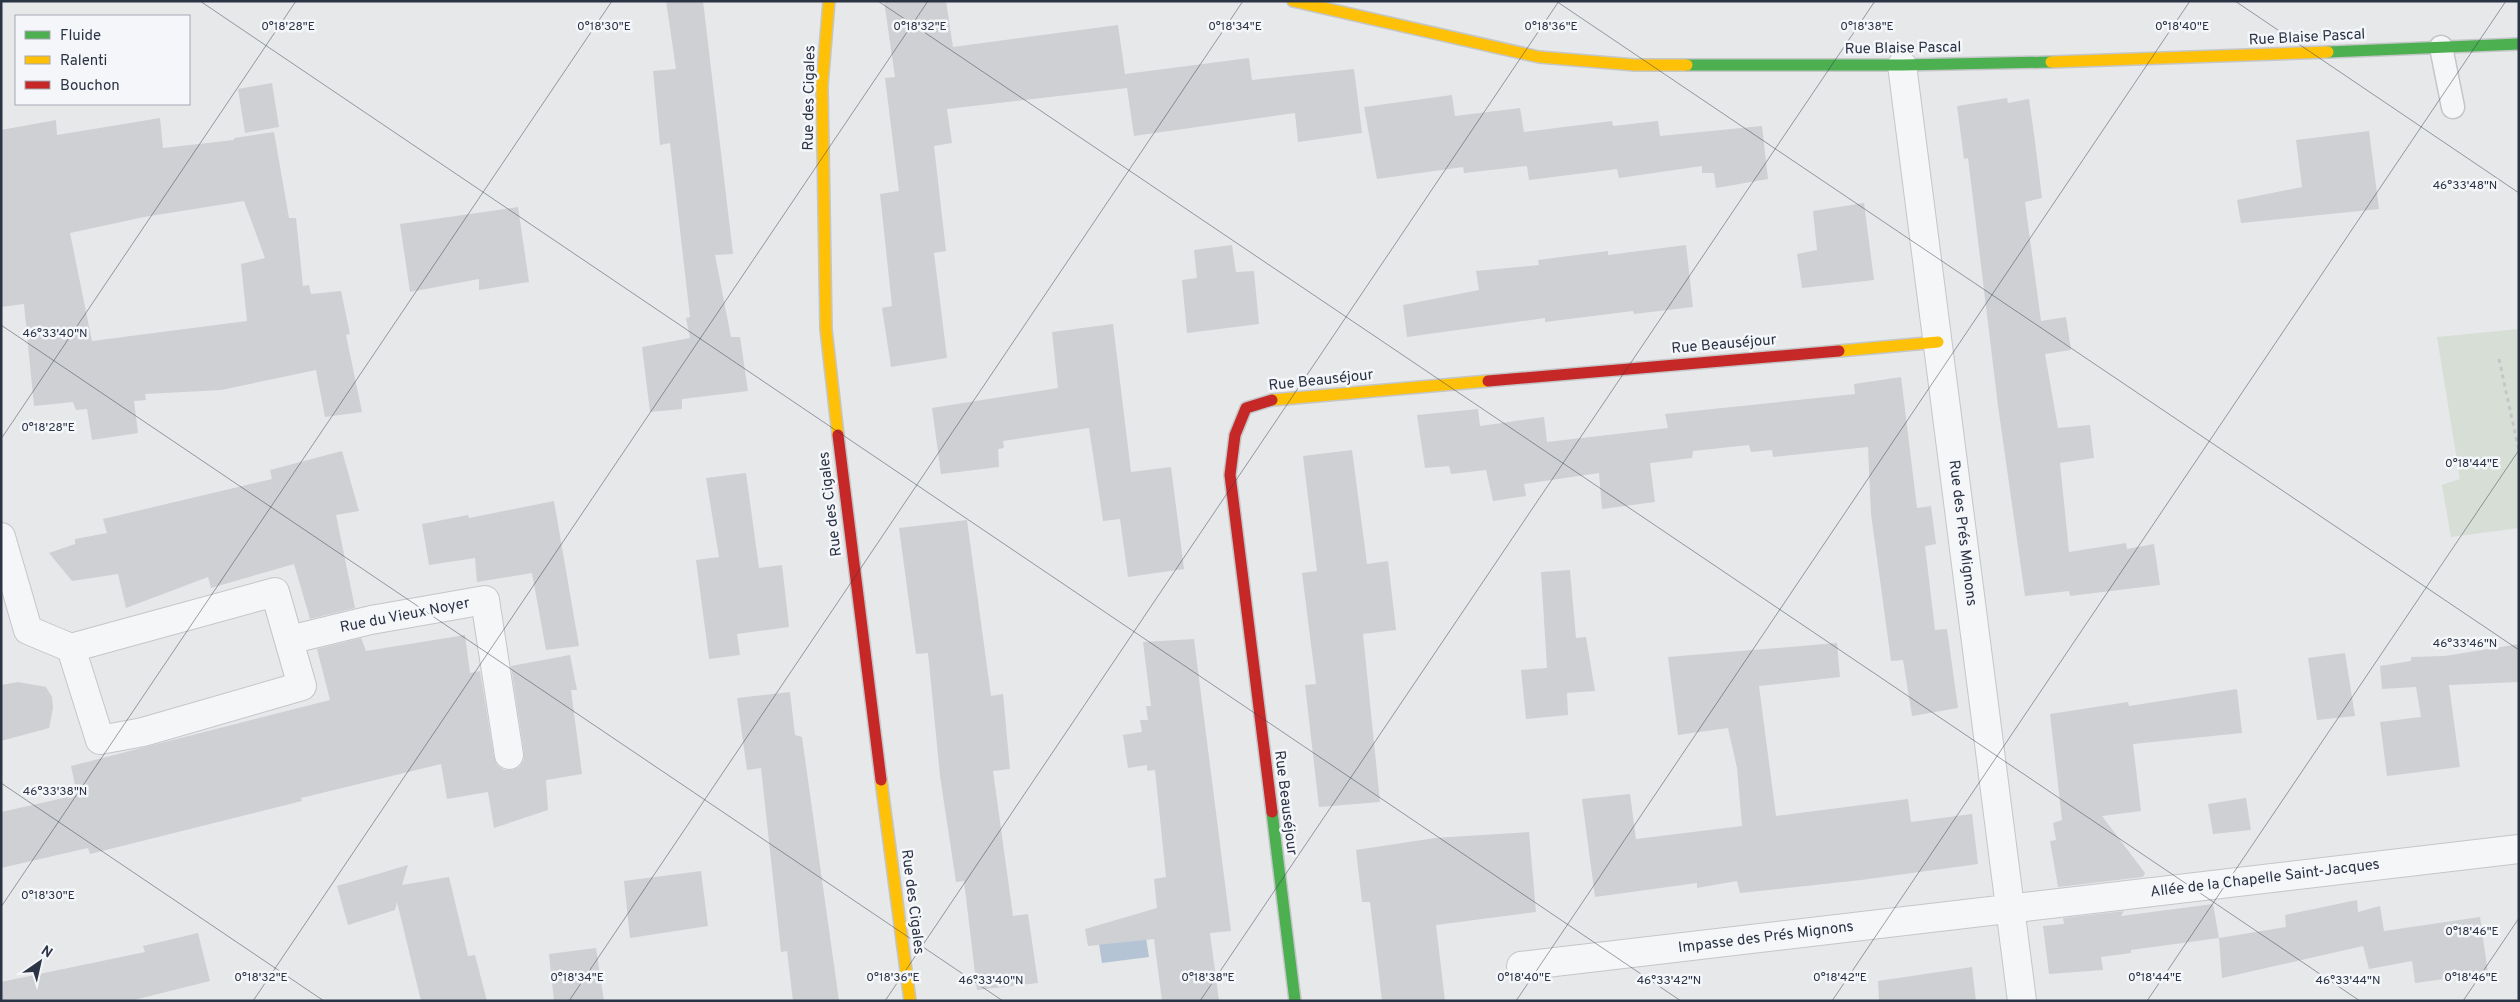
<svg xmlns="http://www.w3.org/2000/svg" width="2520" height="1002" font-family="Overpass,sans-serif">
	<style>
		.green { fill: #d6ded6 }
		.water { fill: #b4c4d5 }
		.building { fill: #ced0d3; fill-rule: evenodd }
		.lines { fill: none; stroke-linecap: round; stroke-linejoin: round }
		.lane-casing { stroke: #c4c6c8; stroke-width: 25 }
		.street-casing { stroke: #c4c6c8; stroke-width: 30 }
		.fast-casing { stroke: #c4c6c8; stroke-width: 14 }
		.slow-casing { stroke: #c4c6c8; stroke-width: 14 }
		.jam-casing { stroke: #c4c6c8; stroke-width: 14 }
		.path { stroke: #c5c6ca; stroke-width: 3; stroke-dasharray: 4 4; stroke-linecap: butt }
		.lane { stroke: #f5f6f7; stroke-width: 22 }
		.street { stroke: #f5f6f7; stroke-width: 28 }
		.fast { stroke: #4caf50; stroke-width: 11 }
		.slow { stroke: #ffc107; stroke-width: 11 }
		.jam { stroke: #c62828; stroke-width: 11 }
		.ticks { fill: none; stroke: #2b3445; stroke-width: 1; stroke-opacity: 0.45 }
		.labels { text-anchor: middle; dominant-baseline: central; stroke-width: 5; stroke-linejoin: round; paint-order: stroke }
		.street-label { font-size: 15px; fill: #2b3445; stroke: #f4f6f9 }
		.ticks-label { font-size: 12px; text-anchor: middle; fill: #2b3445; stroke: #f4f6f9; stroke-width: 5; stroke-linejoin: round; paint-order: stroke }
	</style>
	<rect width="100%" height="100%" fill="#e6e8ea"/>
	<!-- green -->
	<path class="green" d="M 2519,329 L 2519,528 L 2451,537 L 2442,485 L 2460,479 L 2437,337 Z"/>
	<!-- water -->
	<path class="water" d="M 1145,931 L 1149,957 L 1102,963 L 1098,938 Z"/>
	<!-- building -->
	<path class="building" d="M 666,1 L 703,1 L 733,254 L 715,255 L 731,337 L 740,337 L 748,391 L 682,399 L 682,409 L 650,412 L 642,347 L 690,338 L 686,318 L 690,317 L 670,143 L 660,145 L 653,71 L 676,69 Z
		M 884,1 L 946,1 L 953,47 L 1118,25 L 1125,74 L 1249,58 L 1252,80 L 1354,69 L 1362,133 L 1298,142 L 1295,113 L 1134,136 L 1127,88 L 947,109 L 952,143 L 934,146 L 946,251 L 934,253 L 947,358 L 891,367 L 882,308 L 892,306 L 880,194 L 899,191 L 885,78 L 895,77 Z
		M 272,83 L 279,127 L 245,133 L 238,89 Z
		M 1452,95 L 1455,116 L 1520,108 L 1524,132 L 1612,121 L 1613,126 L 1658,121 L 1660,136 L 1762,126 L 1768,179 L 1716,188 L 1714,173 L 1702,173 L 1702,166 L 1619,178 L 1617,169 L 1529,180 L 1527,166 L 1464,173 L 1463,167 L 1377,179 L 1364,107 Z
		M 2007,98 L 2008,103 L 2029,99 L 2034,134 L 2042,198 L 2025,202 L 2041,321 L 2066,317 L 2071,350 L 2045,354 L 2058,428 L 2090,425 L 2094,458 L 2060,463 L 2069,552 L 2126,543 L 2127,549 L 2154,544 L 2160,585 L 2070,596 L 2069,591 L 2025,596 L 1998,406 L 1968,158 L 1964,159 L 1957,106 Z
		M 160,118 L 163,148 L 234,140 L 234,138 L 274,132 L 289,218 L 296,218 L 303,286 L 309,285 L 311,294 L 341,291 L 350,334 L 346,335 L 362,412 L 325,417 L 316,370 L 221,390 L 145,394 L 146,400 L 134,401 L 138,433 L 92,440 L 87,409 L 76,410 L 73,402 L 34,406 L 24,304 L 1,307 L 1,130 L 56,120 L 57,135 ZM 244,201 L 265,258 L 241,264 L 247,321 L 92,341 L 70,233 L 144,217 Z
		M 2369,131 L 2379,209 L 2241,223 L 2237,200 L 2302,187 L 2296,140 Z
		M 1864,203 L 1874,280 L 1802,288 L 1797,254 L 1817,250 L 1813,211 Z
		M 518,207 L 529,282 L 479,290 L 479,279 L 410,292 L 400,224 Z
		M 1232,245 L 1236,272 L 1254,271 L 1259,324 L 1187,333 L 1182,280 L 1197,278 L 1194,250 Z
		M 1686,245 L 1693,307 L 1634,314 L 1633,311 L 1545,322 L 1545,318 L 1407,337 L 1403,305 L 1479,290 L 1476,271 L 1539,265 L 1538,260 L 1608,251 L 1608,255 Z
		M 1113,324 L 1131,472 L 1171,467 L 1184,569 L 1128,577 L 1120,519 L 1103,521 L 1089,428 L 1003,441 L 1004,448 L 998,449 L 999,467 L 941,474 L 932,408 L 1058,388 L 1052,332 Z
		M 1901,377 L 1917,508 L 1931,506 L 1936,544 L 1925,546 L 1935,630 L 1947,629 L 1958,708 L 1912,716 L 1903,660 L 1891,661 L 1871,514 L 1868,447 L 1773,457 L 1772,450 L 1751,452 L 1749,445 L 1693,451 L 1692,458 L 1650,463 L 1655,502 L 1602,509 L 1599,473 L 1524,484 L 1526,496 L 1493,501 L 1486,470 L 1451,474 L 1449,466 L 1425,468 L 1417,415 L 1478,409 L 1480,426 L 1544,417 L 1547,442 L 1668,428 L 1665,414 L 1855,394 L 1854,384 Z
		M 1352,450 L 1367,564 L 1388,561 L 1396,630 L 1363,634 L 1380,802 L 1319,807 L 1305,685 L 1316,684 L 1302,573 L 1317,571 L 1303,456 Z
		M 342,451 L 359,511 L 336,515 L 355,608 L 310,619 L 294,564 L 211,588 L 208,577 L 126,608 L 118,574 L 72,581 L 49,553 L 75,544 L 75,539 L 107,533 L 103,519 L 272,479 L 270,470 Z
		M 746,473 L 759,568 L 782,565 L 789,627 L 737,634 L 740,655 L 709,659 L 696,560 L 719,557 L 706,478 Z
		M 554,501 L 579,646 L 546,650 L 532,573 L 477,582 L 475,558 L 429,565 L 422,524 L 468,515 L 469,518 Z
		M 967,520 L 991,696 L 1003,694 L 1010,769 L 993,771 L 1013,916 L 1028,914 L 1038,983 L 977,990 L 964,881 L 956,882 L 940,776 L 928,653 L 916,654 L 899,528 Z
		M 1570,570 L 1576,638 L 1586,637 L 1595,691 L 1567,693 L 1568,715 L 1526,719 L 1521,670 L 1547,668 L 1541,572 Z
		M 465,635 L 470,673 L 480,671 L 494,757 L 497,765 L 504,770 L 512,770 L 519,767 L 524,760 L 524,753 L 511,666 L 570,655 L 577,690 L 571,690 L 582,774 L 546,780 L 548,810 L 494,828 L 488,792 L 447,799 L 441,764 L 301,798 L 302,801 L 90,854 L 88,848 L 1,868 L 1,812 L 77,795 L 71,766 L 330,700 L 317,649 L 361,638 L 366,651 Z
		M 1194,639 L 1231,931 L 1210,933 L 1219,1001 L 1162,1001 L 1154,939 L 1088,946 L 1085,929 L 1157,908 L 1154,879 L 1166,877 L 1155,770 L 1147,771 L 1147,765 L 1128,768 L 1123,735 L 1142,732 L 1140,720 L 1148,720 L 1146,706 L 1151,706 L 1143,642 Z
		M 1837,643 L 1840,677 L 1759,686 L 1776,816 L 1908,799 L 1911,822 L 1972,814 L 1978,864 L 1861,880 L 1740,893 L 1737,881 L 1697,888 L 1697,883 L 1595,897 L 1582,799 L 1630,794 L 1636,839 L 1742,826 L 1737,768 L 1728,728 L 1678,735 L 1668,657 Z
		M 2519,644 L 2519,682 L 2449,685 L 2460,767 L 2387,776 L 2380,722 L 2421,717 L 2416,687 L 2382,689 L 2380,666 L 2411,661 L 2411,657 L 2445,656 Z
		M 2345,653 L 2355,716 L 2317,720 L 2308,658 Z
		M 18,682 L 46,687 L 52,697 L 53,708 L 49,728 L 1,741 L 1,685 Z
		M 2237,689 L 2242,733 L 2133,744 L 2141,811 L 2102,816 L 2145,873 L 2143,877 L 2058,887 L 2050,841 L 2056,840 L 2053,823 L 2062,820 L 2050,714 L 2128,702 L 2129,706 Z
		M 790,692 L 795,735 L 802,737 L 839,1001 L 793,1001 L 787,951 L 781,952 L 761,768 L 747,770 L 737,698 Z
		M 2246,798 L 2251,830 L 2213,834 L 2208,804 Z
		M 1529,832 L 1536,912 L 1436,925 L 1445,1001 L 1382,1001 L 1370,902 L 1362,902 L 1356,850 L 1435,838 Z
		M 408,865 L 402,885 L 449,877 L 468,956 L 475,955 L 487,1001 L 421,1001 L 397,902 L 395,910 L 348,925 L 337,886 Z
		M 701,871 L 708,926 L 630,938 L 624,881 Z
		M 2357,900 L 2358,912 L 2380,906 L 2384,931 L 2480,917 L 2488,973 L 2415,983 L 2412,961 L 2369,969 L 2363,946 L 2222,978 L 2219,938 L 2286,927 L 2285,915 Z
		M 2213,904 L 2219,938 L 2131,950 L 2131,953 L 2101,957 L 2103,970 L 2049,974 L 2043,926 L 2064,924 L 2063,918 L 2124,911 L 2121,916 Z
		M 198,933 L 210,981 L 130,1001 L 1,1001 L 1,982 L 145,952 L 143,946 Z
		M 596,948 L 604,1001 L 554,1001 L 549,954 Z
		M 1972,967 L 1976,1001 L 1879,1001 L 1878,981 Z"/>
	<g class="lines">
		<!-- lane casing -->
		<g class="lane-casing">
			<path id="lane" d="M 2441,47 L 2453,107"/>
		</g>
		<!-- street casing -->
		<g class="street-casing">
			<path id="street" d="M 1902,65 L 2022,1001
				M 1,537 L 28,630 L 71,648 L 275,592 L 302,686 L 143,732 L 100,740 L 71,648
				M 289,640 L 371,620 L 485,600 L 509,755
				M 1521,966 L 2519,849"/>
		</g>
		<!-- fast casing -->
		<g class="fast-casing">
			<path id="fast" d="M 2328,52 L 2519,44
				M 1687,65 L 1902,65 L 2051,62
				M 1272,812 L 1295,1001"/>
		</g>
		<!-- slow casing -->
		<g class="slow-casing">
			<path id="slow" d="M 829,1 L 822,86 L 826,329 L 838,435
				M 1293,1 L 1539,57 L 1635,65 L 1687,65
				M 2051,62 L 2328,52
				M 1839,351 L 1938,342
				M 1272,400 L 1488,381
				M 881,780 L 910,1001"/>
		</g>
		<!-- jam casing -->
		<g class="jam-casing">
			<path id="jam" d="M 1488,381 L 1839,351
				M 838,435 L 881,780
				M 1272,812 L 1230,475 L 1235,435 L 1246,408 L 1272,400"/>
		</g>
		<!-- path -->
		<path class="path" d="M 2499,359 L 2519,451"/>
		<!-- lane -->
		<use href="#lane" class="lane"/>
		<!-- street -->
		<use href="#street" class="street"/>
		<!-- fast -->
		<use href="#fast" class="fast"/>
		<!-- slow -->
		<use href="#slow" class="slow"/>
		<!-- jam -->
		<use href="#jam" class="jam"/>
	</g>
	<!-- ticks -->
	<path class="ticks" d="M 200,1 L 1681,1001M 878,1 L 2360,1001M 1556,1 L 2519,650M 2235,1 L 2519,193M 1,325 L 1003,1001M 1,439 L 296,1M 1,783 L 324,1001M 1,907 L 612,1M 253,1001 L 928,1M 569,1001 L 1243,1M 885,1001 L 1559,1M 1200,1001 L 1875,1M 1516,1001 L 2190,1M 1832,1001 L 2506,1M 2147,1001 L 2519,450M 2463,1001 L 2519,918"/>
	<g class="labels">
		<!-- street labels -->
		<g class="street-label">
			<text transform="translate(2307 38) rotate(-3)">Rue Blaise Pascal</text>
			<text transform="translate(1903 49) rotate(-1)">Rue Blaise Pascal</text>
			<text transform="translate(810 98) rotate(-89)">Rue des Cigales</text>
			<text transform="translate(1724 345) rotate(-5)">Rue Beauséjour</text>
			<text transform="translate(1321 381) rotate(-6)">Rue Beauséjour</text>
			<text transform="translate(831 504) rotate(-97)">Rue des Cigales</text>
			<text transform="translate(1962 533) rotate(83)">Rue des Prés Mignons</text>
			<text transform="translate(405 616) rotate(-11)">Rue du Vieux Noyer</text>
			<text transform="translate(1285 803) rotate(83)">Rue Beauséjour</text>
			<text transform="translate(2265 879) rotate(-7)">Allée de la Chapelle Saint-Jacques</text>
			<text transform="translate(912 902) rotate(83)">Rue des Cigales</text>
			<text transform="translate(1766 938) rotate(-7)">Impasse des Prés Mignons</text>
		</g>
	</g>
	<g class="ticks-label">
		<text x="288" y="30">0°18'28"E</text>
		<text x="920" y="30">0°18'32"E</text>
		<text x="1235" y="30">0°18'34"E</text>
		<text x="1551" y="30">0°18'36"E</text>
		<text x="1867" y="30">0°18'38"E</text>
		<text x="2182" y="30">0°18'40"E</text>
		<text x="604" y="30">0°18'30"E</text>
		<text x="2465" y="189">46°33'48"N</text>
		<text x="55" y="337">46°33'40"N</text>
		<text x="48" y="431">0°18'28"E</text>
		<text x="2472" y="467">0°18'44"E</text>
		<text x="2465" y="647">46°33'46"N</text>
		<text x="55" y="795">46°33'38"N</text>
		<text x="48" y="899">0°18'30"E</text>
		<text x="2472" y="935">0°18'46"E</text>
		<text x="261" y="981">0°18'32"E</text>
		<text x="577" y="981">0°18'34"E</text>
		<text x="893" y="981">0°18'36"E</text>
		<text x="1208" y="981">0°18'38"E</text>
		<text x="1524" y="981">0°18'40"E</text>
		<text x="1840" y="981">0°18'42"E</text>
		<text x="2155" y="981">0°18'44"E</text>
		<text x="2471" y="981">0°18'46"E</text>
		<text x="991" y="984">46°33'40"N</text>
		<text x="1669" y="984">46°33'42"N</text>
		<text x="2348" y="984">46°33'44"N</text>
	</g>
	<!-- border -->
	<rect width="2520" height="1002" fill="none" stroke="#2b3445" stroke-width="5"/>
	<!-- legend -->
	<rect x="15" y="15" width="175" height="90" fill="#f4f6f9" stroke="#a4a8b1"/>
	<rect x="25" y="31" width="25" height="8" fill="#4caf50" stroke="#a4a8b1"/>
	<text x="60" y="40" font-size="15" fill="#2b3445">Fluide</text>
	<rect x="25" y="56" width="25" height="8" fill="#ffc107" stroke="#a4a8b1"/>
	<text x="60" y="65" font-size="15" fill="#2b3445">Ralenti</text>
	<rect x="25" y="81" width="25" height="8" fill="#c62828" stroke="#a4a8b1"/>
	<text x="60" y="90" font-size="15" fill="#2b3445">Bouchon</text>
	<!-- north arrow -->
	<g transform="translate(40 962) rotate(34)" stroke="#f4f6f9" stroke-width="4" paint-order="stroke">
	<path d="M0-4L9 19L0 12L-9 19Z" fill="#2b3445"/>
	<text y="-8" font-size="14" font-weight="bold" text-anchor="middle" fill="#2b3445">N</text>
	</g>
</svg>
